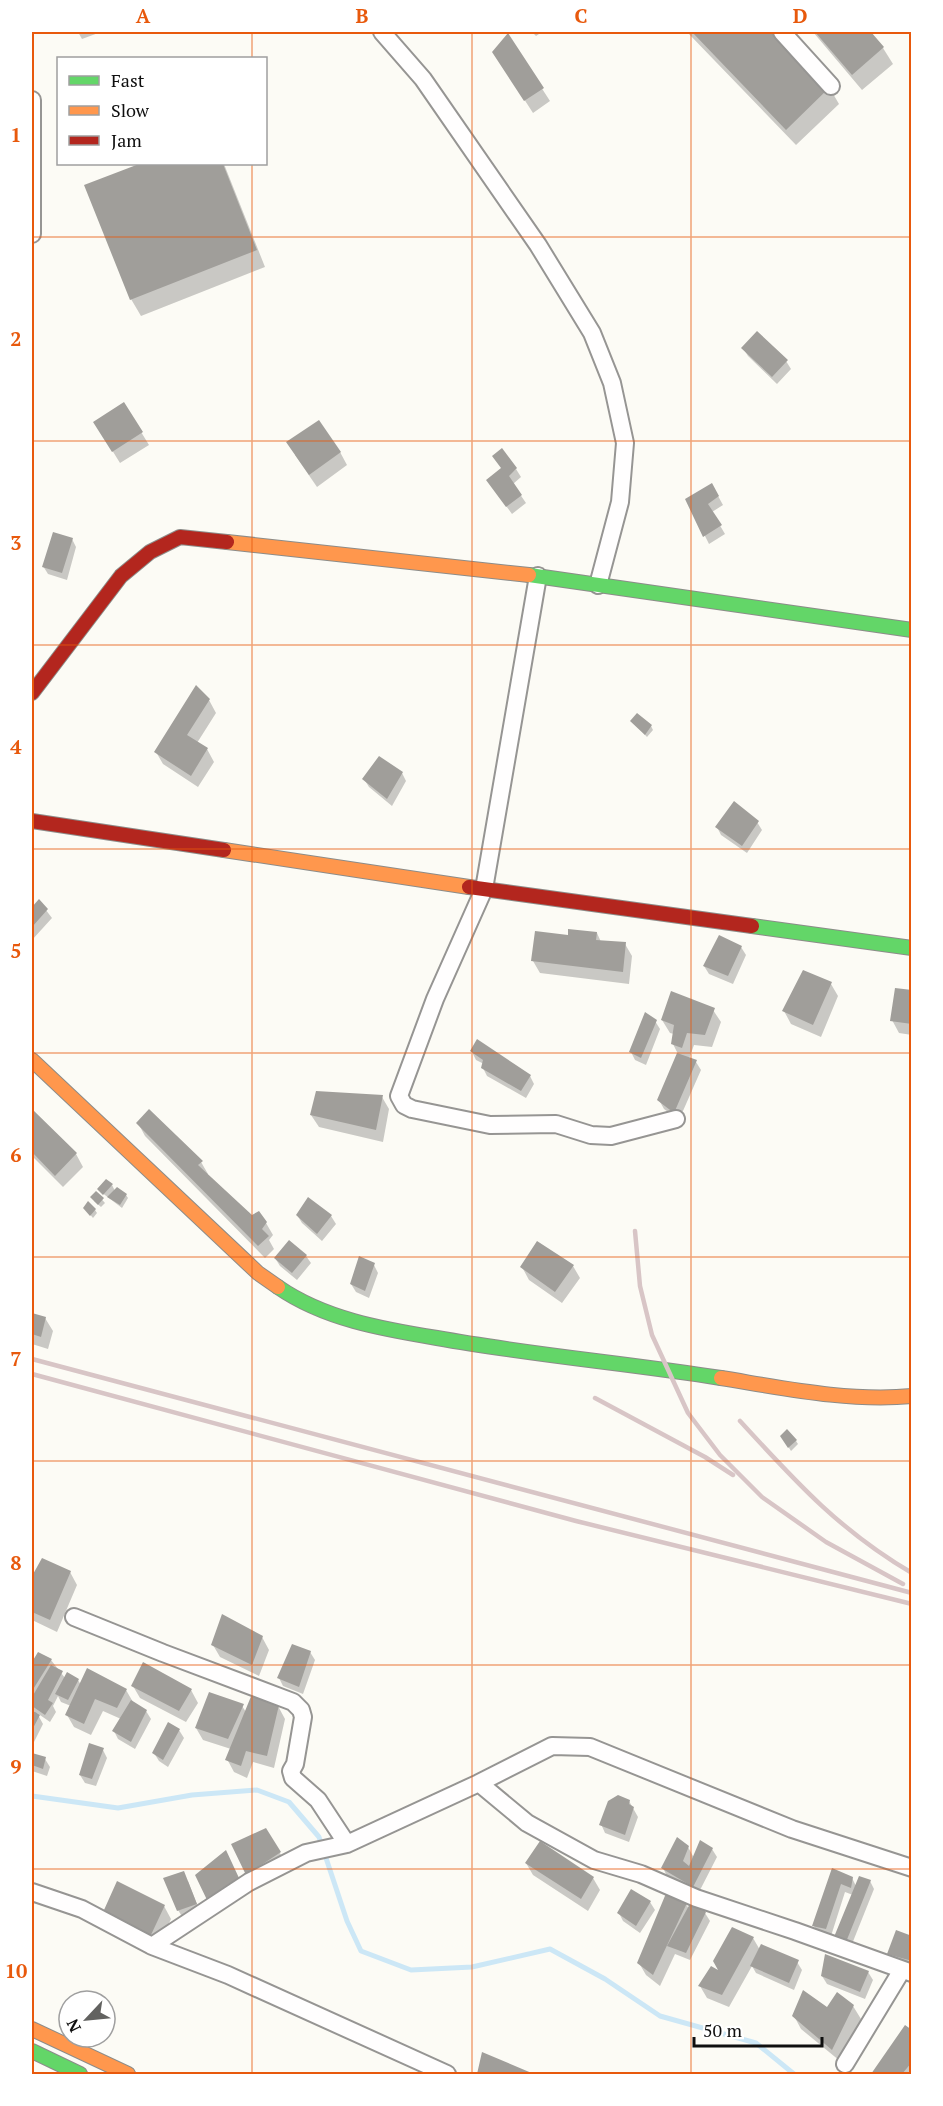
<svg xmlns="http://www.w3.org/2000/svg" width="943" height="2106" font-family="'PT Serif',serif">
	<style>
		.shadow { fill: #0003 }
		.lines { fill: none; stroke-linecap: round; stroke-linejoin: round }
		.stream { stroke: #cce7f6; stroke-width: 5 }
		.building { fill: #a09e9a }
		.street-casing { stroke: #969593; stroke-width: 20 }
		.fast-casing { stroke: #8c8c89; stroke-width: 16 }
		.slow-casing { stroke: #8c8c89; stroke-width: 16 }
		.jam-casing { stroke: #8c8c89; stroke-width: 16 }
		.street { stroke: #fffefe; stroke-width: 16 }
		.fast { stroke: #63d668; stroke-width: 14 }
		.slow { stroke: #ff974d; stroke-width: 14 }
		.jam { stroke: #b3261e; stroke-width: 14 }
		.rail { stroke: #d8c5c6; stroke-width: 4.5 }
		.grid { fill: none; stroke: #e8590c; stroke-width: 1.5; stroke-opacity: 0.55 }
		.neatline { fill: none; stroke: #e8590c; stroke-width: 2 }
		.grid-label { font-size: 20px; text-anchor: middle; font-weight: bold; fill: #e8590c }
	</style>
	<rect width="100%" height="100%" fill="#fcfbf5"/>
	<!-- shadow -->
	<path class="shadow" d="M 78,32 L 101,32 L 82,39 Z
		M 532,32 L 542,32 L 536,36 Z
		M 687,32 L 776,32 L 829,87 L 839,104 L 796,145 Z
		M 813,32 L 869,32 L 883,48 L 893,64 L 862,90 Z
		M 508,36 L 550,101 L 533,113 L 502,65 Z
		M 143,164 L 224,164 L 265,267 L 141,316 L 131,299 L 86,186 Z
		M 743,348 L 786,361 L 791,369 L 777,384 L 748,356 Z
		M 124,404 L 149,445 L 120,463 L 102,434 Z
		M 340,452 L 347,465 L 317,487 L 295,455 Z
		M 516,469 L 521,477 L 513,484 L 526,503 L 512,514 L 493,488 Z
		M 712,485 L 723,505 L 712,512 L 725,534 L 709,544 L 687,500 Z
		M 72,539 L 76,547 L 67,580 L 48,574 L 43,566 Z
		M 209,700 L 216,713 L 197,743 L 207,749 L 214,762 L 198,787 L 163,764 L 156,752 Z
		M 632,721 L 651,726 L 653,730 L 647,737 Z
		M 402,773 L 406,781 L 392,806 L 369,787 L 364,779 Z
		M 757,822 L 762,830 L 747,853 L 721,835 L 717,827 Z
		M 39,901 L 52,918 L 32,940 L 32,909 Z
		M 597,933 L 601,942 L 625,944 L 632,956 L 629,984 L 540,973 L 533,961 L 570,937 Z
		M 741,947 L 746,955 L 733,984 L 709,974 L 704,966 Z
		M 831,984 L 838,996 L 821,1037 L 791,1024 L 784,1011 Z
		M 912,992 L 912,1035 L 899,1033 L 892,1020 Z
		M 713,1010 L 721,1022 L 712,1047 L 694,1045 L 689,1059 L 696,1062 L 701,1070 L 679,1120 L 664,1109 L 659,1100 L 678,1054 L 673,1044 L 674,1034 L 670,1033 L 662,1020 Z
		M 655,1021 L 660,1029 L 646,1065 L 635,1060 L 631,1052 Z
		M 472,1052 L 530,1076 L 534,1084 L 526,1098 L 487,1076 L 483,1068 L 484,1064 L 476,1060 Z
		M 382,1097 L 389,1109 L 383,1142 L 319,1127 L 311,1115 Z
		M 32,1111 L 76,1154 L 83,1167 L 63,1187 L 32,1156 Z
		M 138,1123 L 201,1162 L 208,1174 L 207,1175 L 252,1217 L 266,1223 L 273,1235 L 269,1240 L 274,1249 L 265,1258 L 145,1136 Z
		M 112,1185 L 115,1191 L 126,1195 L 128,1198 L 122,1208 L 101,1192 Z
		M 96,1193 L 105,1203 L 101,1207 L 94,1201 Z
		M 309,1199 L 331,1216 L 336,1224 L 322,1241 L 302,1223 L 297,1215 Z
		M 95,1210 L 97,1213 L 93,1218 L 87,1211 Z
		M 306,1256 L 311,1263 L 297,1280 L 280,1266 L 275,1258 Z
		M 374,1265 L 378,1273 L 369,1298 L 356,1292 L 351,1284 Z
		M 573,1266 L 580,1278 L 562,1303 L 529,1280 L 522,1267 Z
		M 32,1315 L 45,1318 L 53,1331 L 48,1349 L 32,1344 Z
		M 784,1440 L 796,1441 L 798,1444 L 791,1451 Z
		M 43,1560 L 70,1572 L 77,1585 L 57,1632 L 32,1620 L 32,1579 Z
		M 262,1637 L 269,1650 L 259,1676 L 220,1657 L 213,1645 Z
		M 310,1652 L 315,1660 L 303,1694 L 283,1686 L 279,1678 Z
		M 39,1654 L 51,1660 L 65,1678 L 78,1680 L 81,1685 L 126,1690 L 133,1702 L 146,1711 L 151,1719 L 135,1749 L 118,1739 L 114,1731 L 121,1719 L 103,1711 L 91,1735 L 74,1727 L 67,1715 L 71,1706 L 61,1702 L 58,1696 L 53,1706 L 56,1712 L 50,1722 L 37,1713 L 43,1724 L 32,1746 L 32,1712 L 36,1714 L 32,1707 L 32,1664 Z
		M 133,1686 L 191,1690 L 198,1703 L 186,1722 L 140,1698 Z
		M 242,1706 L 246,1712 L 278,1706 L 285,1719 L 274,1768 L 253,1762 L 247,1778 L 234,1772 L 227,1759 L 231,1749 L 203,1740 L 196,1728 Z
		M 179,1730 L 184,1738 L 168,1767 L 159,1761 L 154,1753 Z
		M 103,1750 L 107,1758 L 96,1786 L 85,1783 L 80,1775 Z
		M 32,1755 L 45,1759 L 50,1767 L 47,1776 L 32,1771 Z
		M 629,1801 L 638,1817 L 629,1842 L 605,1833 L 601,1824 Z
		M 265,1830 L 285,1861 L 248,1874 Z
		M 688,1847 L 694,1858 L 712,1849 L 717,1857 L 698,1894 L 667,1876 L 663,1868 Z
		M 526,1863 L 593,1878 L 600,1890 L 588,1911 L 533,1875 Z
		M 833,1870 L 852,1878 L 856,1886 L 870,1881 L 874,1889 L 850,1949 L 836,1937 L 853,1895 L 845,1892 L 831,1936 L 818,1934 L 814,1926 Z
		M 188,1881 L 200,1912 L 183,1918 L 178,1910 Z
		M 650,1902 L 655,1910 L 640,1933 L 623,1921 L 619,1913 Z
		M 686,1904 L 689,1909 L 705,1913 L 710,1921 L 690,1960 L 675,1954 L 660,1986 L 646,1975 L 639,1963 Z
		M 164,1906 L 171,1919 L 157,1948 L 113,1922 L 106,1910 Z
		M 753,1938 L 760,1950 L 797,1962 L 802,1970 L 794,1990 L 756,1973 L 752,1966 L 729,2007 L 707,1998 L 700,1986 L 722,1974 Z
		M 912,1938 L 912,1967 L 893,1962 L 889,1954 Z
		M 868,1972 L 873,1980 L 865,1999 L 827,1984 L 822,1976 Z
		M 853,2006 L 861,2019 L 840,2061 L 801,2029 L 794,2016 L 827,2009 Z
		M 905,2027 L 912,2032 L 912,2074 L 873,2074 Z
		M 483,2054 L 531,2074 L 479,2074 Z"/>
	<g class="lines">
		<!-- stream -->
		<path class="stream" d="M 32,1796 L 118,1808 L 192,1795 L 257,1790 L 289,1802 L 319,1837 L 347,1921 L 361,1951 L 411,1970 L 472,1967 L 550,1949 L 605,1979 L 660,2016 L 756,2043 L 794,2074"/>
	</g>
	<!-- building -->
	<path class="building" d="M 692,32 L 778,32 L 831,86 L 786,130 Z
		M 815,32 L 871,32 L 884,47 L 852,75 Z
		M 508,33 L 544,88 L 524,101 L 492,52 Z
		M 139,164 L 223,164 L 257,250 L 130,300 L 84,185 Z
		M 757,331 L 788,360 L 772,377 L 741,348 Z
		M 124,402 L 143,432 L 112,452 L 93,422 Z
		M 319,420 L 341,452 L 309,475 L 286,442 Z
		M 502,448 L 517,468 L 509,476 L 522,495 L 506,507 L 486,480 L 501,468 L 492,456 Z
		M 712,483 L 719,496 L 708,504 L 722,525 L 703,537 L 685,499 Z
		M 53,532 L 73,538 L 62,573 L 42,567 Z
		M 196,685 L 210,699 L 187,735 L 208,748 L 191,776 L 154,752 Z
		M 637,713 L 652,725 L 645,735 L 630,721 Z
		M 379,756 L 403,772 L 387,799 L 362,779 Z
		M 734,801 L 759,821 L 742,846 L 715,827 Z
		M 39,899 L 48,909 L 32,927 L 32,907 Z
		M 568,929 L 597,932 L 596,940 L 626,942 L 623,972 L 531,961 L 535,931 L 568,935 Z
		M 719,935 L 742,946 L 728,976 L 703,966 Z
		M 803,970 L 832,982 L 813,1025 L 782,1011 Z
		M 895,988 L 912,990 L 912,1024 L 890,1021 Z
		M 671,991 L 715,1008 L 705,1035 L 687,1033 L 682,1048 L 671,1044 L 674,1025 L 661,1020 Z
		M 645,1012 L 657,1020 L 641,1058 L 629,1052 Z
		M 477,1039 L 531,1075 L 521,1091 L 481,1068 L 483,1060 L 470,1051 Z
		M 677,1053 L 697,1060 L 674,1113 L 657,1100 Z
		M 316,1091 L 383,1095 L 376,1130 L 310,1115 Z
		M 32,1109 L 77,1153 L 55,1176 L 32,1152 Z
		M 149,1109 L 203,1161 L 198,1165 L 252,1215 L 259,1211 L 267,1222 L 262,1229 L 269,1236 L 258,1246 L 136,1123 Z
		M 106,1179 L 113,1184 L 103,1195 L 97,1189 Z
		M 117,1187 L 127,1194 L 120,1205 L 107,1197 Z
		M 96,1191 L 104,1198 L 98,1205 L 90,1197 Z
		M 308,1197 L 332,1215 L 317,1234 L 296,1215 Z
		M 88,1201 L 96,1209 L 90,1216 L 83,1208 Z
		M 289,1240 L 307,1255 L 292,1273 L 274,1258 Z
		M 537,1241 L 574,1265 L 555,1292 L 520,1267 Z
		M 359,1256 L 375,1263 L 365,1291 L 350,1284 Z
		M 32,1313 L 46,1317 L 41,1337 L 32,1334 Z
		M 787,1429 L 797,1440 L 788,1448 L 780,1436 Z
		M 42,1558 L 71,1571 L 50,1620 L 32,1612 L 32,1576 Z
		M 222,1614 L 263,1636 L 252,1665 L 211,1645 Z
		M 292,1644 L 311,1651 L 299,1687 L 277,1678 Z
		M 38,1652 L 52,1659 L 32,1691 L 32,1662 Z
		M 143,1662 L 192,1689 L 179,1711 L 131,1686 Z
		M 51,1665 L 63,1671 L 48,1700 L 53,1703 L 45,1715 L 32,1706 L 32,1697 Z
		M 87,1668 L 127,1689 L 117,1708 L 95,1699 L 84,1724 L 65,1715 Z
		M 67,1672 L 79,1679 L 68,1700 L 55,1694 Z
		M 209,1692 L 244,1704 L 228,1739 L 195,1728 Z
		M 252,1694 L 279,1705 L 267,1756 L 246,1751 L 241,1766 L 225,1760 Z
		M 131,1700 L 147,1710 L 131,1742 L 112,1731 Z
		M 32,1710 L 40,1715 L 32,1730 Z
		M 168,1722 L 180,1729 L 163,1760 L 152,1753 Z
		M 89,1743 L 104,1748 L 92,1779 L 79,1775 Z
		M 32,1753 L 46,1757 L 43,1769 L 32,1765 Z
		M 618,1795 L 630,1800 L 629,1804 L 634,1807 L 625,1835 L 599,1825 L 608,1801 Z
		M 266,1828 L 281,1852 L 246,1875 L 231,1844 Z
		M 677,1837 L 689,1846 L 683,1861 L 689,1866 L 700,1840 L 713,1848 L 693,1887 L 661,1868 Z
		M 540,1841 L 594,1877 L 581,1899 L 525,1863 Z
		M 226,1850 L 239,1878 L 208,1902 L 195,1875 Z
		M 832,1868 L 853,1877 L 851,1888 L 841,1884 L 826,1929 L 812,1926 Z
		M 184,1871 L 197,1904 L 177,1911 L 163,1878 Z
		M 859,1876 L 871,1880 L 846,1942 L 834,1937 Z
		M 117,1881 L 165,1905 L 150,1937 L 104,1910 Z
		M 631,1889 L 651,1901 L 636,1926 L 617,1913 Z
		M 667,1891 L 687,1903 L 653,1975 L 637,1963 Z
		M 692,1900 L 706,1912 L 686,1953 L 667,1946 Z
		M 732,1927 L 754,1937 L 722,1995 L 698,1986 L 711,1966 L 718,1970 L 713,1961 Z
		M 896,1930 L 912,1936 L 912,1961 L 887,1954 Z
		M 761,1944 L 799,1960 L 789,1983 L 750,1966 Z
		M 825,1954 L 869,1971 L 860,1992 L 821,1976 Z
		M 803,1990 L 827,2007 L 837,1992 L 854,2005 L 832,2050 L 792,2016 Z
		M 905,2025 L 912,2030 L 912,2062 L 902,2074 L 871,2074 Z
		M 482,2052 L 534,2074 L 477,2074 Z"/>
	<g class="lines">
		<!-- street casing -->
		<g class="street-casing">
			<path id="street" d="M 382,32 L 423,79 L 538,245 L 592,333 L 612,383 L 625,443 L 620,502 L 598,585
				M 782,32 L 831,86
				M 32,100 L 32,234
				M 538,576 L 484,889 L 435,999 L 399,1096 L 404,1105 L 412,1109 L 490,1125 L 556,1124 L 591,1135 L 611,1136 L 676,1119
				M 74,1617 L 163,1653 L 293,1702 L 301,1710 L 303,1717 L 295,1764 L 291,1771 L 293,1778 L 318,1800 L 347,1844
				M 479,1783 L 527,1823 L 594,1860 L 641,1874 L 696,1898 L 795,1931 L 912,1973
				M 32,1892 L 82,1909 L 152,1946 L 228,1975 L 447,2074
				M 152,1946 L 249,1882 L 306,1853 L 347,1844 L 479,1783 L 552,1746 L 590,1747 L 792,1829 L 912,1868
				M 845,2064 L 902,1970"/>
		</g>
		<!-- fast casing -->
		<g class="fast-casing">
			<path id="fast" d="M 529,575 L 912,630
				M 752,926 L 912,948
				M 278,1287 C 324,1319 382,1329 437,1338 C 531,1355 626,1363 721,1378
				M 32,2051 L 80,2074"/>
		</g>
		<!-- slow casing -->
		<g class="slow-casing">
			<path id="slow" d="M 227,542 L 529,575
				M 224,850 L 469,887
				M 32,1060 L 258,1273 L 278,1287
				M 721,1378 C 783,1388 849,1402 912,1396
				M 32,2029 L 128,2074"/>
		</g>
		<!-- jam casing -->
		<g class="jam-casing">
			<path id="jam" d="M 32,693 L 121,576 L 150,552 L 180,537 L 227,542
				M 32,821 L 224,850
				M 469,887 L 752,926"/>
		</g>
		<!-- street -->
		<use href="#street" class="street"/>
		<!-- fast -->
		<use href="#fast" class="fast"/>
		<!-- slow -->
		<use href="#slow" class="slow"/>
		<!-- jam -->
		<use href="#jam" class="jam"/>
		<!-- rail -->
		<path class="rail" d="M 635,1231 L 640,1286 L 652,1335 L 688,1413 L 720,1455 L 762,1497 L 826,1542 L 903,1584
			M 32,1359 L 912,1593
			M 32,1374 L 576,1521 L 912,1604
			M 595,1398 L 705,1457 L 733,1475
			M 740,1421 C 795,1481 840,1531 912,1573"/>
	</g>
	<!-- grid -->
	<path class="grid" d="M 252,32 L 252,58M 472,32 L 472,2074M 691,32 L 691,2074M 252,164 L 252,2074M 32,237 L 912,237M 32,441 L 912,441M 32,645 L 912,645M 32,849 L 912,849M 32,1053 L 912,1053M 32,1257 L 912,1257M 32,1461 L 912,1461M 32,1665 L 912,1665M 32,1869 L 912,1869"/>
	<!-- border -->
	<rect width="943" height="2106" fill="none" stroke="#ffffff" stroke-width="66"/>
	<!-- legend -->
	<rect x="57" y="57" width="210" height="108" fill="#ffffff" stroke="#9f9f9f" stroke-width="1.5"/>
	<rect x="69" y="76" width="30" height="9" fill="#63d668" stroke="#9f9f9f" stroke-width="1.5"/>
	<text x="111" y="87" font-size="18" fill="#0f0f0f">Fast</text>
	<rect x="69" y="106" width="30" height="9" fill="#ff974d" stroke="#9f9f9f" stroke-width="1.5"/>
	<text x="111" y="117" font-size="18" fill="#0f0f0f">Slow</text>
	<rect x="69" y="136" width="30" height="9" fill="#b3261e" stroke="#9f9f9f" stroke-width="1.5"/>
	<text x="111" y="147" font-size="18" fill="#0f0f0f">Jam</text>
	<!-- north arrow -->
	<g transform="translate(87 2019) rotate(244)"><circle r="28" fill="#ffffff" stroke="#9f9f9f" stroke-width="1.5"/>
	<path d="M0-4.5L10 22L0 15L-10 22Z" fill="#626260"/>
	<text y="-9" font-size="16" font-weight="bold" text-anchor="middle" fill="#0f0f0f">N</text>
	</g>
	<!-- scale -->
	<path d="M694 2037v9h128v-9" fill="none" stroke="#0f0f0f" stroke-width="3"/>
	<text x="703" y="2037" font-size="18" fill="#0f0f0f" stroke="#ffffff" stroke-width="4.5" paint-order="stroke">50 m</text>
	<rect x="33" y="33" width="877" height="2040" class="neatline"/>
	<g class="grid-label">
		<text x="143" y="23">A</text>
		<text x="362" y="23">B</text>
		<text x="581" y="23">C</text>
		<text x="800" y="23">D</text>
		<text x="16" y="142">1</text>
		<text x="16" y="346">2</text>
		<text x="16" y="550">3</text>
		<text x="16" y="754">4</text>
		<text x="16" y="958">5</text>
		<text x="16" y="1162">6</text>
		<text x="16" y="1366">7</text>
		<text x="16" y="1570">8</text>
		<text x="16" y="1774">9</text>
		<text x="16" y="1978">10</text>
	</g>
</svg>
